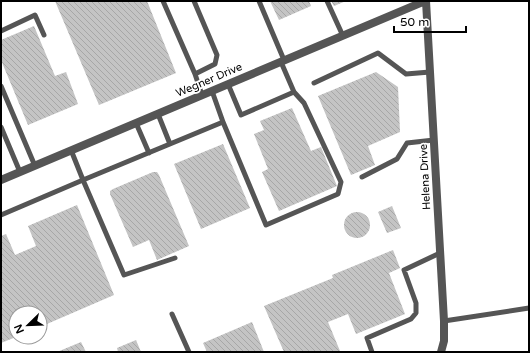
<svg xmlns="http://www.w3.org/2000/svg" width="530" height="353" font-family="'Varela Round',sans-serif">
	<style>
		.building { fill: url(#building-back-hatch) }
		.lines { fill: none; stroke-linecap: round; stroke-linejoin: round }
		.lane { stroke: #555; stroke-width: 5 }
		.street { stroke: #555; stroke-width: 8 }
		.labels { text-anchor: middle; dominant-baseline: central; stroke-width: 3.5; stroke-linejoin: round; paint-order: stroke }
		.street-label { font-size: 11px; fill: #000; stroke: #fff }
	</style>
	<defs>
		<pattern id="building-back-hatch" width="6" height="6" patternUnits="userSpaceOnUse"><rect width="6" height="6" fill="#c4c4c4"/><path d="M-1 5l2 2M0 0l6 6M5-1l2 2" fill="none" stroke="#a7a7a7"/></pattern>
	</defs>
	<rect width="100%" height="100%" fill="#fff"/>
	<!-- building -->
	<path class="building" d="M 55,1 L 147,1 L 176,73 L 99,105 Z
		M 270,1 L 309,1 L 311,6 L 279,20 Z
		M 331,1 L 346,1 L 334,6 Z
		M 34,26 L 55,76 L 66,72 L 78,104 L 28,125 L 1,60 L 1,40 Z
		M 376,72 L 398,87 L 400,132 L 368,146 L 375,165 L 351,175 L 318,96 Z
		M 292,108 L 311,151 L 321,147 L 337,186 L 279,211 L 262,172 L 268,169 L 254,134 L 264,130 L 260,121 Z
		M 223,144 L 250,208 L 201,229 L 174,164 Z
		M 153,172 L 157,172 L 159,175 L 189,246 L 157,260 L 149,240 L 133,247 L 110,194 L 110,191 L 113,189 Z
		M 77,205 L 114,295 L 40,327 L 40,313 L 16,313 L 16,337 L 1,343 L 1,236 L 6,234 L 15,255 L 36,246 L 28,226 Z
		M 392,206 L 401,228 L 387,233 L 378,212 Z
		M344 225a13 13 0 1 1 26 0a13 13 0 1 1-26 0Z
		M 393,250 L 400,268 L 389,273 L 405,314 L 356,334 L 348,314 L 328,322 L 340,351 L 337,352 L 284,352 L 264,306 L 333,278 L 332,275 Z
		M 252,322 L 264,352 L 207,352 L 203,343 Z
		M 136,340 L 141,352 L 118,352 L 117,348 Z
		M 81,342 L 86,352 L 57,352 Z"/>
	<g class="lines">
		<!-- lane -->
		<path class="lane" d="M 163,1 L 195,74 L 202,95
			M 194,1 L 217,55 L 215,64 L 195,74
			M 259,1 L 284,60
			M 327,1 L 343,36
			M 1,31 L 35,15 L 44,35
			M 314,83 L 378,53 L 406,74 L 430,72
			M 228,84 L 241,115 L 294,92
			M 1,86 L 35,166
			M 158,114 L 170,144
			M 223,122 L 266,225 L 338,194 L 341,182 L 304,103 L 294,92 L 281,62
			M 136,123 L 149,153
			M 1,127 L 20,172
			M 362,177 L 397,159 L 407,143 L 434,140
			M 1,215 L 83,180 L 71,150
			M 175,258 L 124,275 L 83,180 L 223,122 L 212,91
			M 172,314 L 189,352
			M 444,321 L 529,308
			M 372,352 L 367,338 L 411,319 L 416,313 L 416,303 L 404,270 L 440,253"/>
		<!-- street -->
		<path class="street" d="M 426,1 L 444,321 L 444,341 L 441,352
			M 1,180 L 425,1"/>
	</g>
	<g class="labels">
		<!-- street labels -->
		<g class="street-label">
			<text transform="translate(209 80) rotate(-23)">Wegner Drive</text>
			<text transform="translate(425 177) rotate(-93)">Helena Drive</text>
		</g>
	</g>
	<!-- border -->
	<rect width="530" height="353" fill="none" stroke="#000000" stroke-width="4"/>
	<!-- north arrow -->
	<g transform="translate(28 325) rotate(247)"><circle r="19" fill="#ffffff" stroke="#999999"/>
	<path d="M0-3L7 15L0 10L-7 15Z" fill="#000000"/>
	<text y="-6" font-size="11" font-weight="bold" text-anchor="middle" fill="#000000">N</text>
	</g>
	<!-- scale -->
	<path d="M394 26v6h72v-6" fill="none" stroke="#000000" stroke-width="2"/>
	<text x="400" y="26" font-size="12" fill="#000000" stroke="#ffffff" stroke-width="3" paint-order="stroke">50 m</text>
</svg>
